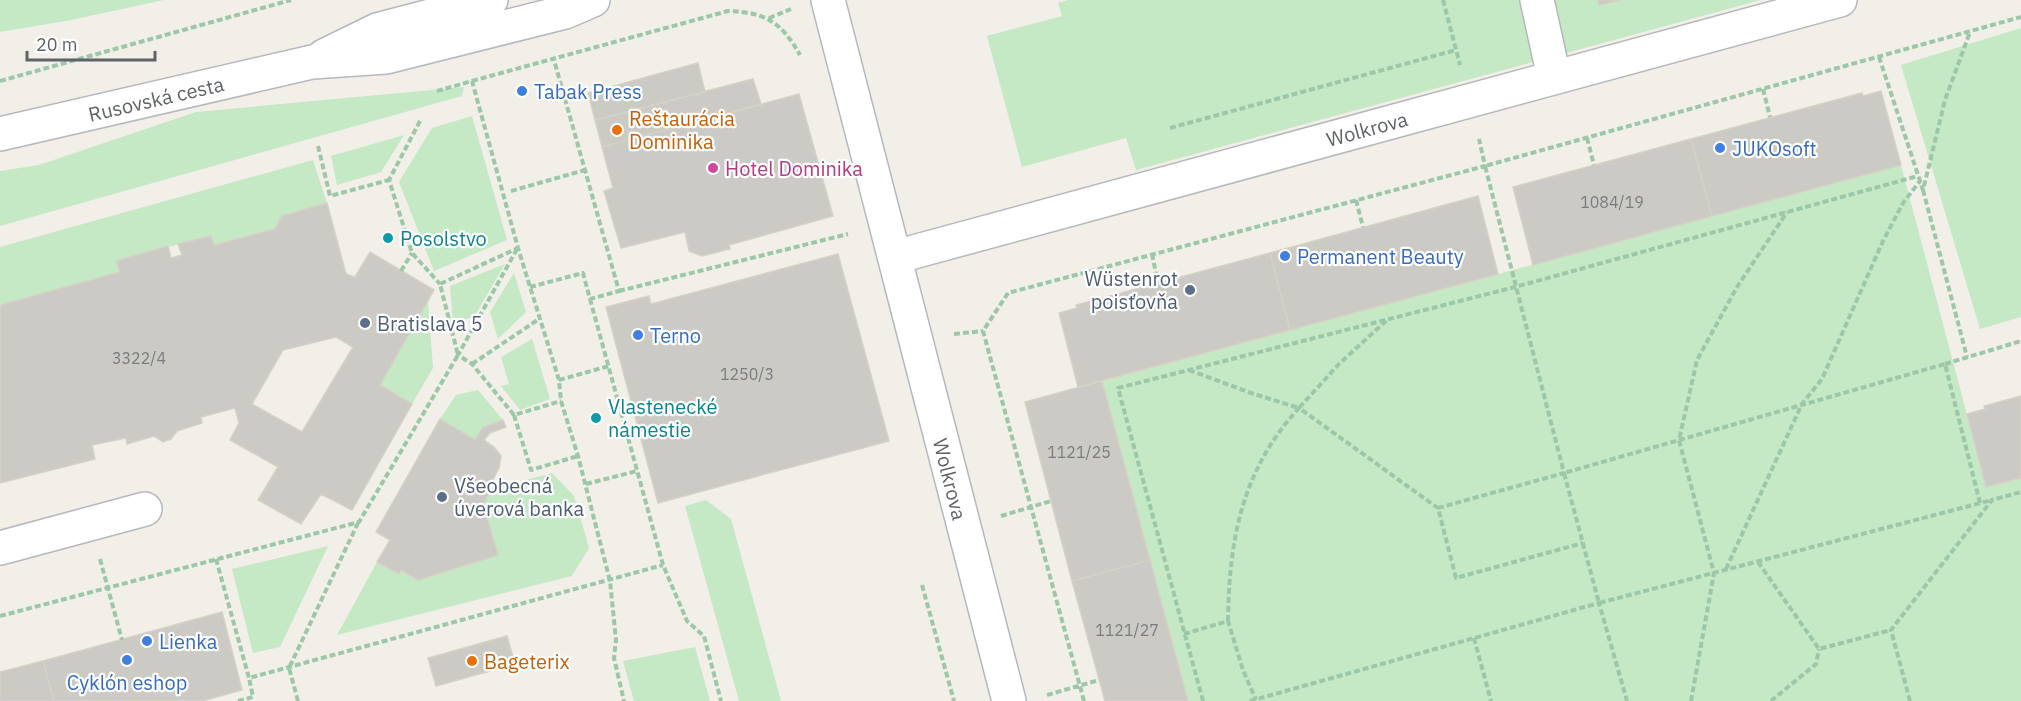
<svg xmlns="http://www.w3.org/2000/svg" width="2021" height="701" font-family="'IBM Plex Sans',sans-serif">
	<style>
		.green { fill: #c5e8c5 }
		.building { fill: #cccac5; stroke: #d6d1c6; stroke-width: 1.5; fill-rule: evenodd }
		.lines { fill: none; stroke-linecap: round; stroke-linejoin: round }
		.minor-casing { stroke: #b5b8bc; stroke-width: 36 }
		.path { stroke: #9cc7a9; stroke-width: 4; stroke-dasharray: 6 3; stroke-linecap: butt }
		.minor { stroke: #fff; stroke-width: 33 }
		.shop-dot { fill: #3f7fe0; stroke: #fff; stroke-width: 2 }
		.food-dot { fill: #e8710a; stroke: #fff; stroke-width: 2 }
		.hotel-dot { fill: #d1479c; stroke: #fff; stroke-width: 2 }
		.culture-dot { fill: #0f9aa8; stroke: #fff; stroke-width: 2 }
		.service-dot { fill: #5c6f8a; stroke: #fff; stroke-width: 2 }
		.labels { text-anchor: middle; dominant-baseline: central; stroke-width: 4.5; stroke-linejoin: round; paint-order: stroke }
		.number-label { font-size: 16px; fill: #7a7d7f }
		.shop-label { font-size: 20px; fill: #366cbe; stroke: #fff; text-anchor: start }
		.street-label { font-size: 20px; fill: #5f6368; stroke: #fff }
		.food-label { font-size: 20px; fill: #c56008; stroke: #fff; text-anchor: start }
		.hotel-label { font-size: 20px; fill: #b23c85; stroke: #fff; text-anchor: start }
		.culture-label { font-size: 20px; fill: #0d838f; stroke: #fff; text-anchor: start }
		.service-label { font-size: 20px; fill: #4e5e75; stroke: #fff; text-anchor: start }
	</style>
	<rect width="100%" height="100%" fill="#f1efe8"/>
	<!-- green -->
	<path class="green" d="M 0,0 L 164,0 L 71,20 L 0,32 Z
		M 1068,0 L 1761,0 L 1136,170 L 1126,138 L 1022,167 L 987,36 L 1062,16 L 1058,3 Z
		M 2021,28 L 2021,317 L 1980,329 L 1901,65 Z
		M 464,87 L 462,96 L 0,226 L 0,171 L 39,165 L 196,112 Z
		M 472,116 L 507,240 L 434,271 L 399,182 L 432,128 Z
		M 404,135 L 381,172 L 337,185 L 331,156 Z
		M 313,160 L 327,203 L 282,216 L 275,229 L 214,245 L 210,236 L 116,261 L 120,272 L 0,305 L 0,247 Z
		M 1901,165 L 1986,487 L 2021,478 L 2021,701 L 1188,701 L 1102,381 Z
		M 505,264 L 474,317 L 453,322 L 450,286 Z
		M 514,273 L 526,312 L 498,339 L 490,312 Z
		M 428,301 L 433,368 L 412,404 L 380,385 Z
		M 532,339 L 550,399 L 520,410 L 501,386 L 509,384 L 501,357 Z
		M 478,390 L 503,420 L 483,427 L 475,440 L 440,419 L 456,395 Z
		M 552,473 L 574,496 L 589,548 L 572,576 L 337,635 L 377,562 L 398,574 L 401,570 L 418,580 L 498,555 L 483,504 L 492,489 Z
		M 706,500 L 731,519 L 781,701 L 739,701 L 685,506 Z
		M 328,546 L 280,647 L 253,653 L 232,569 Z
		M 695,647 L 710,701 L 634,701 L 623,661 Z"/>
	<!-- building -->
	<path class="building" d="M 1598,0 L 1620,0 L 1599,5 Z
		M 698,63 L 705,92 L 595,120 L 588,93 Z
		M 753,79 L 761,104 L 602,147 L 595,120 Z
		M 1881,91 L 1901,165 L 1712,216 L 1691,139 L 1862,93 L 1863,96 Z
		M 799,94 L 833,216 L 729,245 L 730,249 L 702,256 L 689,251 L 685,232 L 621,248 L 604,191 L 613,188 L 602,147 Z
		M 1691,139 L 1712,216 L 1533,265 L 1513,187 Z
		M 1478,196 L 1498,274 L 1290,330 L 1270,253 Z
		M 327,203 L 346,274 L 355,277 L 370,252 L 434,290 L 380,385 L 412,404 L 352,510 L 321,494 L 301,524 L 258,500 L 278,467 L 230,440 L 239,423 L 235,408 L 201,417 L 202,423 L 177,431 L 171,439 L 163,442 L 154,436 L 127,444 L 126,438 L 92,445 L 95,459 L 0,483 L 0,305 L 120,272 L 116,261 L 168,246 L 171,258 L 182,255 L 178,244 L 211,236 L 214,245 L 275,229 L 282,216 ZM 336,337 L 353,347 L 302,432 L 252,404 L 283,350 Z
		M 1270,253 L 1290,330 L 1078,387 L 1059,313 L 1077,308 L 1076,305 Z
		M 838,254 L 889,441 L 658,503 L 606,307 L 649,296 L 651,304 Z
		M 1102,381 L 1150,560 L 1072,581 L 1025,402 Z
		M 2021,396 L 2021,478 L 1986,487 L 1967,414 L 1985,409 L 1984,406 Z
		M 440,419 L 475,440 L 483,427 L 503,420 L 506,427 L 490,433 L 484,440 L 494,447 L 501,456 L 499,468 L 489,487 L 492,489 L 483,504 L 498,555 L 418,580 L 401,570 L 399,574 L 377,562 L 390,540 L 376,532 Z
		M 1150,560 L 1188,701 L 1105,701 L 1072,581 Z
		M 222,612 L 242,690 L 202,701 L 54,701 L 43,661 Z
		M 507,636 L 515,664 L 436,686 L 428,658 Z
		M 43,661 L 54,701 L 0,701 L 0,672 Z"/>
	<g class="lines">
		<!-- minor casing -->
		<g class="minor-casing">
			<path id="minor" d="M 828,0 L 1009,701
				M 1537,0 L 1554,77
				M 324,56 L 377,30 L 491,0
				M 0,134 L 312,62 L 386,57 L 565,12 L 593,0
				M 895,257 L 1840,0
				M 0,548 L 145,509"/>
		</g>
		<!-- path -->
		<path class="path" d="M 1443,0 L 1460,65
			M 769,18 L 791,9
			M 1879,57 L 1923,190 L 1945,100 L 1970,32
			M 0,81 L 291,0
			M 472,81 L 728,11 C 766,12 782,23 800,55
			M 1763,89 L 1770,117
			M 437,91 L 472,81 L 518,248 L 559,380 L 561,401 L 578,456 L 610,581 L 616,640 L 614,658 L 624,701
			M 420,121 L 389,180 L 412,253 L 440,284
			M 1170,128 L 1456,50
			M 1587,138 L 1594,165
			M 318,146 L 330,196 L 389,180
			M 1923,190 L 1967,357
			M 511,191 L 585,170
			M 1356,200 L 1363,227
			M 517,249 L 458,355 L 472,364 L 514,415 L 561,401
			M 1152,254 L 1158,283
			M 401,271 L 412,253
			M 530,287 L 583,273 L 590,299 L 619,291 L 554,60
			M 619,291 L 848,234
			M 590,299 L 663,565 L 687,621 L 704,636 L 721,701
			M 954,334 L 983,331
			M 472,364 L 539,319
			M 1945,364 L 2021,341
			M 1189,370 L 1251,393 L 1299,408 L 1339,364 L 1388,319
			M 559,380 L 609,366
			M 514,415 L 531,470 L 578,456
			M 586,484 L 637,471
			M 1980,503 L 1945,364 L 1564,473 L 1599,603 L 1992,500
			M 1438,508 L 1564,473 L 1485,166 L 2021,17
			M 1001,516 L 1051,501
			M 100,559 L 122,640
			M 216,559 L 249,678 L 663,565
			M 1758,562 L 1819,649 L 1891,630
			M 1726,569 L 1802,404 L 1822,379 L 1883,241 L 1903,203 L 1920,181
			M 922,585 L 954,701
			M 0,616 L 359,522 L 458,355 L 440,284 L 518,248
			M 1228,621 C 1229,539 1242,470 1299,408 L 1438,508 L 1456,578 L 1583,543
			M 1184,634 L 1228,621 L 1243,670 L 1256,700
			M 1474,638 L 1491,701
			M 1047,695 L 1099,680
			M 238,701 L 253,697 L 249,678
			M 298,701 L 289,668 L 358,523
			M 1084,701 L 983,331 L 1008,293 L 1485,166 L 1479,139
			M 1203,701 L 1118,388 L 1515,287 L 1918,176
			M 1250,701 L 1599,603 L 1627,701
			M 1691,701 L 1714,573 L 1679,440 L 1697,360 L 1737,287 L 1787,212
			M 1771,701 L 1816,664 L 1819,649
			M 1910,701 L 1891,630 L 1992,500 L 2021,492"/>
		<!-- minor -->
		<use href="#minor" class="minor"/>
	</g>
	<!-- markers -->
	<g class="shop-dot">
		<circle cx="522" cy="91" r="6"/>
		<circle cx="1720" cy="148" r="6"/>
		<circle cx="1285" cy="256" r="6"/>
		<circle cx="638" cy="335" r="6"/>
		<circle cx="147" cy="641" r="6"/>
		<circle cx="127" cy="660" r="6"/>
	</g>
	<g class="food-dot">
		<circle cx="617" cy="130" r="6"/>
		<circle cx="472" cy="661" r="6"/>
	</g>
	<circle class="hotel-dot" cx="713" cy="168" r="6"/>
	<g class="culture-dot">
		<circle cx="388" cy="238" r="6"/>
		<circle cx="596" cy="418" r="6"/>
	</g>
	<g class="service-dot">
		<circle cx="1190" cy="290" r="6"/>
		<circle cx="365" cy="323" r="6"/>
		<circle cx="442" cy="497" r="6"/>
	</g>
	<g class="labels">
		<!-- number labels -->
		<g class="number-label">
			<text x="1612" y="202">1084/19</text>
			<text x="139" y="358">3322/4</text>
			<text x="747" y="374">1250/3</text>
			<text x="1079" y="452">1121/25</text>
			<text x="1127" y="630">1121/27</text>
		</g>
		<!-- shop labels -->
		<g class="shop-label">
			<text x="534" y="91">Tabak Press</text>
			<text x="1732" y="148">JUKOsoft</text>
			<text x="1297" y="256">Permanent Beauty</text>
			<text x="650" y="335">Terno</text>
			<text x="159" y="641">Lienka</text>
			<text x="127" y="682" text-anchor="middle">Cyklón eshop</text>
		</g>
		<!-- street labels -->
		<g class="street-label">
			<text transform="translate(156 99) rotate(-13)">Rusovská cesta</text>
			<text transform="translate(1367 129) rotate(-15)">Wolkrova</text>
			<text transform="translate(950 479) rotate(76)">Wolkrova</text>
		</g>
		<!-- food labels -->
		<g class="food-label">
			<text x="629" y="118">Reštaurácia<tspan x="629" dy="23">Dominika</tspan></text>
			<text x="484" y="661">Bageterix</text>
		</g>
		<!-- hotel labels -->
		<g class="hotel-label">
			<text x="725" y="168">Hotel Dominika</text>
		</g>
		<!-- culture labels -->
		<g class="culture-label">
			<text x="400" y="238">Posolstvo</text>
			<text x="608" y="406">Vlastenecké<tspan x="608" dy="23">námestie</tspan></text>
		</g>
		<!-- service labels -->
		<g class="service-label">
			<text x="1178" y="278" text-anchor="end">Wüstenrot<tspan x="1178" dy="23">poisťovňa</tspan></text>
			<text x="377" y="323">Bratislava 5</text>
			<text x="454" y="485">Všeobecná<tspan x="454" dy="23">úverová banka</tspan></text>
		</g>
	</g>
	<!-- scale -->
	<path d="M27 51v9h128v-9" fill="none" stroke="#5f6368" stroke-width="3"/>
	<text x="36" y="51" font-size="18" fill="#5f6368" stroke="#ffffff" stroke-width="4.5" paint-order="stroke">20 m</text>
</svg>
